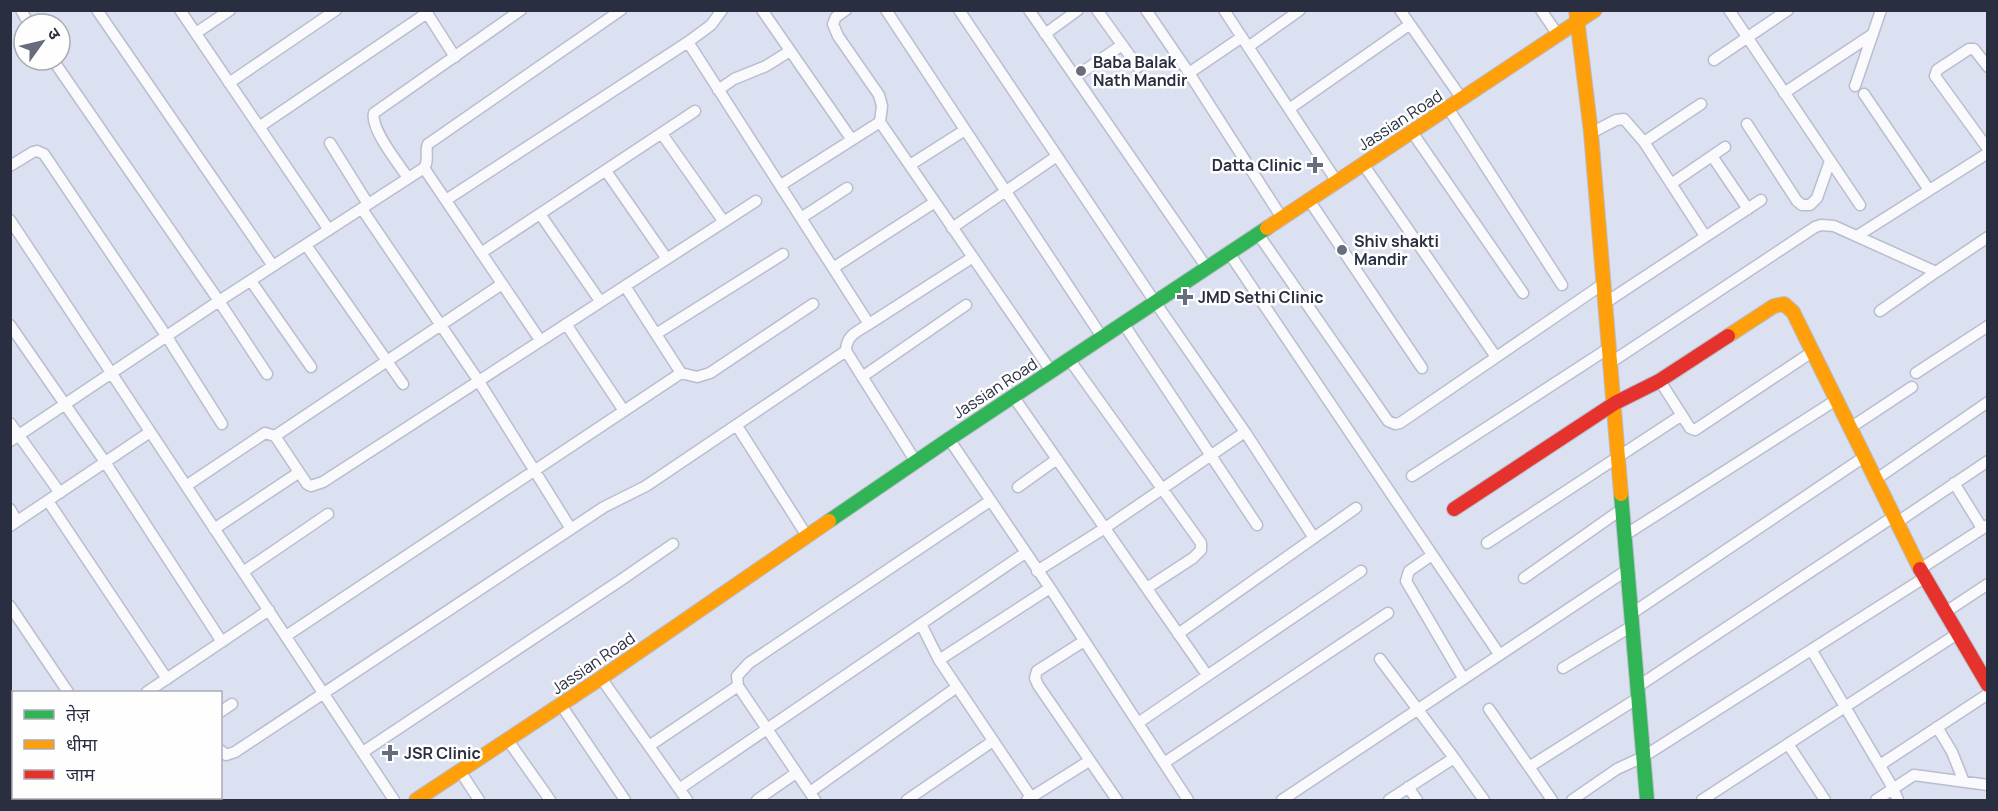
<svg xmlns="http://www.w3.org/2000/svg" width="1998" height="811" font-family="Manrope,'Noto Sans Devanagari',sans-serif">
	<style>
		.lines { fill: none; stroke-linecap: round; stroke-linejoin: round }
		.street-casing { stroke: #b9bece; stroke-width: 13 }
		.fast-casing { stroke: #b9bece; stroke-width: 16 }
		.slow-casing { stroke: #b9bece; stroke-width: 16 }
		.jam-casing { stroke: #b9bece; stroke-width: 16 }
		.street { stroke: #fafafd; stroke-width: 10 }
		.fast { stroke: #30b455; stroke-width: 14 }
		.slow { stroke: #ff9f0a; stroke-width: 14 }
		.jam { stroke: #e5322d; stroke-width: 14 }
		.poi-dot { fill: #686d7e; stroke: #fefefe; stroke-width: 2 }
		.labels { text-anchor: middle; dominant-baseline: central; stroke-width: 5; stroke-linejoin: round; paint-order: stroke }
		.poi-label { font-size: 16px; font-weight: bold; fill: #292e40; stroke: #fefefe; text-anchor: start }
		.street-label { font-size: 16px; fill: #292e40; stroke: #fefefe }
	</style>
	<rect width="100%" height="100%" fill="#dce1f1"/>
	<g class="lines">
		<!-- street casing -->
		<g class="street-casing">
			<path id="street" d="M 21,10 L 29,24
				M 97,10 L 273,266
				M 180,10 L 329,230
				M 762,10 L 852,140
				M 846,10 L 836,17 L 833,24 L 838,36 L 879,95 L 882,106 L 880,122
				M 886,10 L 1102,337
				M 959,10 L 1155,302 L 1245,432 L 1314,538
				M 1029,10 L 1207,268
				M 1097,10 L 1138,67
				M 1146,10 L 1189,73 L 1282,218
				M 1224,10 L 1337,182
				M 1400,10 L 1462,99
				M 1541,10 L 1558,35
				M 1729,10 L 1860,205
				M 427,13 L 455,57
				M 196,33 L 230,10
				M 1045,34 L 1078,10
				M 688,42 L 711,25 L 722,10
				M 1248,47 L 1300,10
				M 1714,60 L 1788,10
				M 1988,67 L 1974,49 L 1969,49 L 1937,70 L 1935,76 L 1988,149
				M 1189,73 L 1242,37
				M 1075,77 L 1122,45
				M 229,83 L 336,10
				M 1855,86 L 1881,10
				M 718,90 L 734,79 L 766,66 L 790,51
				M 1784,93 L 1873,34
				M 1864,94 L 1929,190
				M 1448,108 L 1562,285
				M 1289,109 L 1409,25
				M 1747,124 L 1797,201 L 1802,205 L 1810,205 L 1817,198 L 1830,161
				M 259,127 L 427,13 L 425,10
				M 1412,132 L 1523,293
				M 1591,133 L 1616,120 L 1624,119 L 1644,142 L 1705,236
				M 662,134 L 724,222
				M 1644,142 L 1701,104
				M 330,143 L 368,204
				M 1712,156 L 1748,209
				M 1363,164 L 1496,357
				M 910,165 L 965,130
				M 10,166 L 33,152 L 37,151 L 44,154 L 167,337 L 222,424
				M 424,168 L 540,340
				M 606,171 L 667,259
				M 408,178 C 399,164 370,129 374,113 L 521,10
				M 1671,184 L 1725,147
				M 781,185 L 880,122 L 1051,371
				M 446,200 L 688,42 L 869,324 L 973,257
				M 1309,200 L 1422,368
				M 362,209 L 478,380 L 571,529
				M 540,214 L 600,301
				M 801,218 L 847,188
				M 10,220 L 394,800
				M 952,228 L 1057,156
				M 1258,234 L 1388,421 L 1395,424 L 1400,423 L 1603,284
				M 1857,236 L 1988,153
				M 306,245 L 403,384
				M 481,253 L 695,111
				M 1229,253 L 1499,654
				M 833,268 L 935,202
				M 251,281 L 311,367
				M 1605,303 L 1761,200
				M 1880,311 L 1936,272
				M 1123,323 L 1257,525
				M 566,324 L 624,411
				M 869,324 C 857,332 846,335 846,351 L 916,462
				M 10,325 L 105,462 L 222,642
				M 656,334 L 783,254
				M 1069,359 L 1201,543 L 1201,550 L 1193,558 L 1147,588
				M 1610,363 L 1815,227 L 1821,225 L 1834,226 L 1936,272 L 1988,237
				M 681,373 L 697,377 L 710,373 L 813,304
				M 1916,373 L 1988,326
				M 267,374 L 219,301 L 424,168 C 430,160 424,152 428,144 L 621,10
				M 862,377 L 966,305
				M 1660,381 L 1690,428 L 1695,430 L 1812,352
				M 1013,396 L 1207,675
				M 10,423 L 60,493
				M 737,426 L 807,536
				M 1850,428 L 1912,387
				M 275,436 L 502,284
				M 949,439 L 1050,588 L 1188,800
				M 10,441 L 219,301 L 53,60
				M 1412,476 L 1609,348
				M 1875,480 L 1988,402
				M 1954,483 L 1982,528
				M 186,486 L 265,433 L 275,436 L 307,484 L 311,486 L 323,482 L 756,201
				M 1018,487 L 1057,459
				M 48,501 L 167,679
				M 10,509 L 17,521
				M 1896,523 L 1988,461
				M 10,526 L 150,432
				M 214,529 L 298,473
				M 1625,535 L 1836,400
				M 1487,543 L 1682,415
				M 1432,555 L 1409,571 L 1406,581 L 1463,678
				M 1920,569 L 1988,525
				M 1037,571 L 1105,528 L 1245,432
				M 243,572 L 328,514
				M 1524,578 L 1622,509
				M 10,606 L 68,692
				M 1944,613 L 1988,584
				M 1631,614 L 1864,457
				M 921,624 L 939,660 L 1033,800
				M 1178,634 L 1356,508
				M 286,636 L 681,373 L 625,286
				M 1084,641 L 1037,671 L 1035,678 L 1038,685 L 1117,800
				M 1812,651 L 1893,788 L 1898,800
				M 1380,659 L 1454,758
				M 939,660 L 1050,588
				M 1563,668 L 1632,626
				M 601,678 L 687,800
				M 738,686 L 815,800
				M 1637,687 L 1893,517
				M 147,692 L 269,610
				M 561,705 L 625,800
				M 1489,709 L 1552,800
				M 220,712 L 232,704
				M 10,722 L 14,727
				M 1138,723 L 1361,571
				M 1937,727 L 1952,752 L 1964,782
				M 507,739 L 550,800
				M 1788,744 L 1825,800
				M 649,746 L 738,686 L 737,676 L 749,663 L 990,501
				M 220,750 L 226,755 L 235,752 L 604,507 L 646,486 L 846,351
				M 363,752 L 621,580 L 673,544
				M 1164,763 L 1388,613
				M 1880,765 L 1988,694
				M 1529,767 L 1638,698
				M 460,771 L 479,800
				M 10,785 L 14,783
				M 1408,787 L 1417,800
				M 679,789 L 1025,553
				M 810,792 L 957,687
				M 123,798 L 125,800
				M 186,798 L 188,800
				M 85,800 L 90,798
				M 757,800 L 796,773
				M 907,800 L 993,741
				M 1027,800 L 1089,761
				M 1282,800 L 1627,570
				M 1389,800 L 1454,758 L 1484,800
				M 1572,800 L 1617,769 L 1643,757 L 1924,578
				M 1702,800 L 1957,634
				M 1876,800 L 1914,775 L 1988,785"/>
		</g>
		<!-- fast casing -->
		<g class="fast-casing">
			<path id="fast" d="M 1621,494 L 1647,800
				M 829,521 L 949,439 L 1267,228"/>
		</g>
		<!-- slow casing -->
		<g class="slow-casing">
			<path id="slow" d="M 1576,10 L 1591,133 L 1621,494
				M 1267,228 L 1595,10
				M 1728,336 L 1774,306 L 1784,304 L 1793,312 L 1920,569
				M 416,800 L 601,678 L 829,521"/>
		</g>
		<!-- jam casing -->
		<g class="jam-casing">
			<path id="jam" d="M 1454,509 L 1615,403 L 1659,381 L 1728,336
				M 1920,569 L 1988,685"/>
		</g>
		<!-- street -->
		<use href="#street" class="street"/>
		<!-- fast -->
		<use href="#fast" class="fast"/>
		<!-- slow -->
		<use href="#slow" class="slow"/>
		<!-- jam -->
		<use href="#jam" class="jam"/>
	</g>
	<!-- markers -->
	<g class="poi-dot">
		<circle cx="1081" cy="71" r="6"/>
		<path d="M1312 156h6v6h6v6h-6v6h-6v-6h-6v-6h6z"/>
		<circle cx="1342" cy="250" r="6"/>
		<path d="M1182 288h6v6h6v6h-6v6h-6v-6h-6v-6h6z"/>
		<path d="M387 744h6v6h6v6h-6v6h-6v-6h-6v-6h6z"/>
	</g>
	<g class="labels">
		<!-- poi labels -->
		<g class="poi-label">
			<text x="1093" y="62">Baba Balak<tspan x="1093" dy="18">Nath Mandir</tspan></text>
			<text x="1302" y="165" text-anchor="end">Datta Clinic</text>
			<text x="1354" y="241">Shiv shakti<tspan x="1354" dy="18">Mandir</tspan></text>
			<text x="1198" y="297">JMD Sethi Clinic</text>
			<text x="404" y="753">JSR Clinic</text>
		</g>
		<!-- street labels -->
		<g class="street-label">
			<text transform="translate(1400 120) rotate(-33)">Jassian Road</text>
			<text transform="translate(995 388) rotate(-33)">Jassian Road</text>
			<text transform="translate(593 663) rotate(-34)">Jassian Road</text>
		</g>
	</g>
	<!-- border -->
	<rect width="1998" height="811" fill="none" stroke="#292e40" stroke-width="24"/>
	<!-- legend -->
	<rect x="12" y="691" width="210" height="108" fill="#fefefe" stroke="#a9abb2" stroke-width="1.5"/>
	<rect x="24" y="710" width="30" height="9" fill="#30b455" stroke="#a9abb2" stroke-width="1.5"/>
	<text x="66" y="721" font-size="18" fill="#292e40">तेज़</text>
	<rect x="24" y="740" width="30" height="9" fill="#ff9f0a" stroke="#a9abb2" stroke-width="1.5"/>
	<text x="66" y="751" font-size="18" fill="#292e40">धीमा</text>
	<rect x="24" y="770" width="30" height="9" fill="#e5322d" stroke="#a9abb2" stroke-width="1.5"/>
	<text x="66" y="781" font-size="18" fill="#292e40">जाम</text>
	<!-- north arrow -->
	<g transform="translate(42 42) rotate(56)"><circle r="28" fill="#fefefe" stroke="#a9abb2" stroke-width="1.5"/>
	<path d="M0-4.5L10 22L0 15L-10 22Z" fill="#686d7e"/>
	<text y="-9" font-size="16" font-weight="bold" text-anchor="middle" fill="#292e40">उ</text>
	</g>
</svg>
